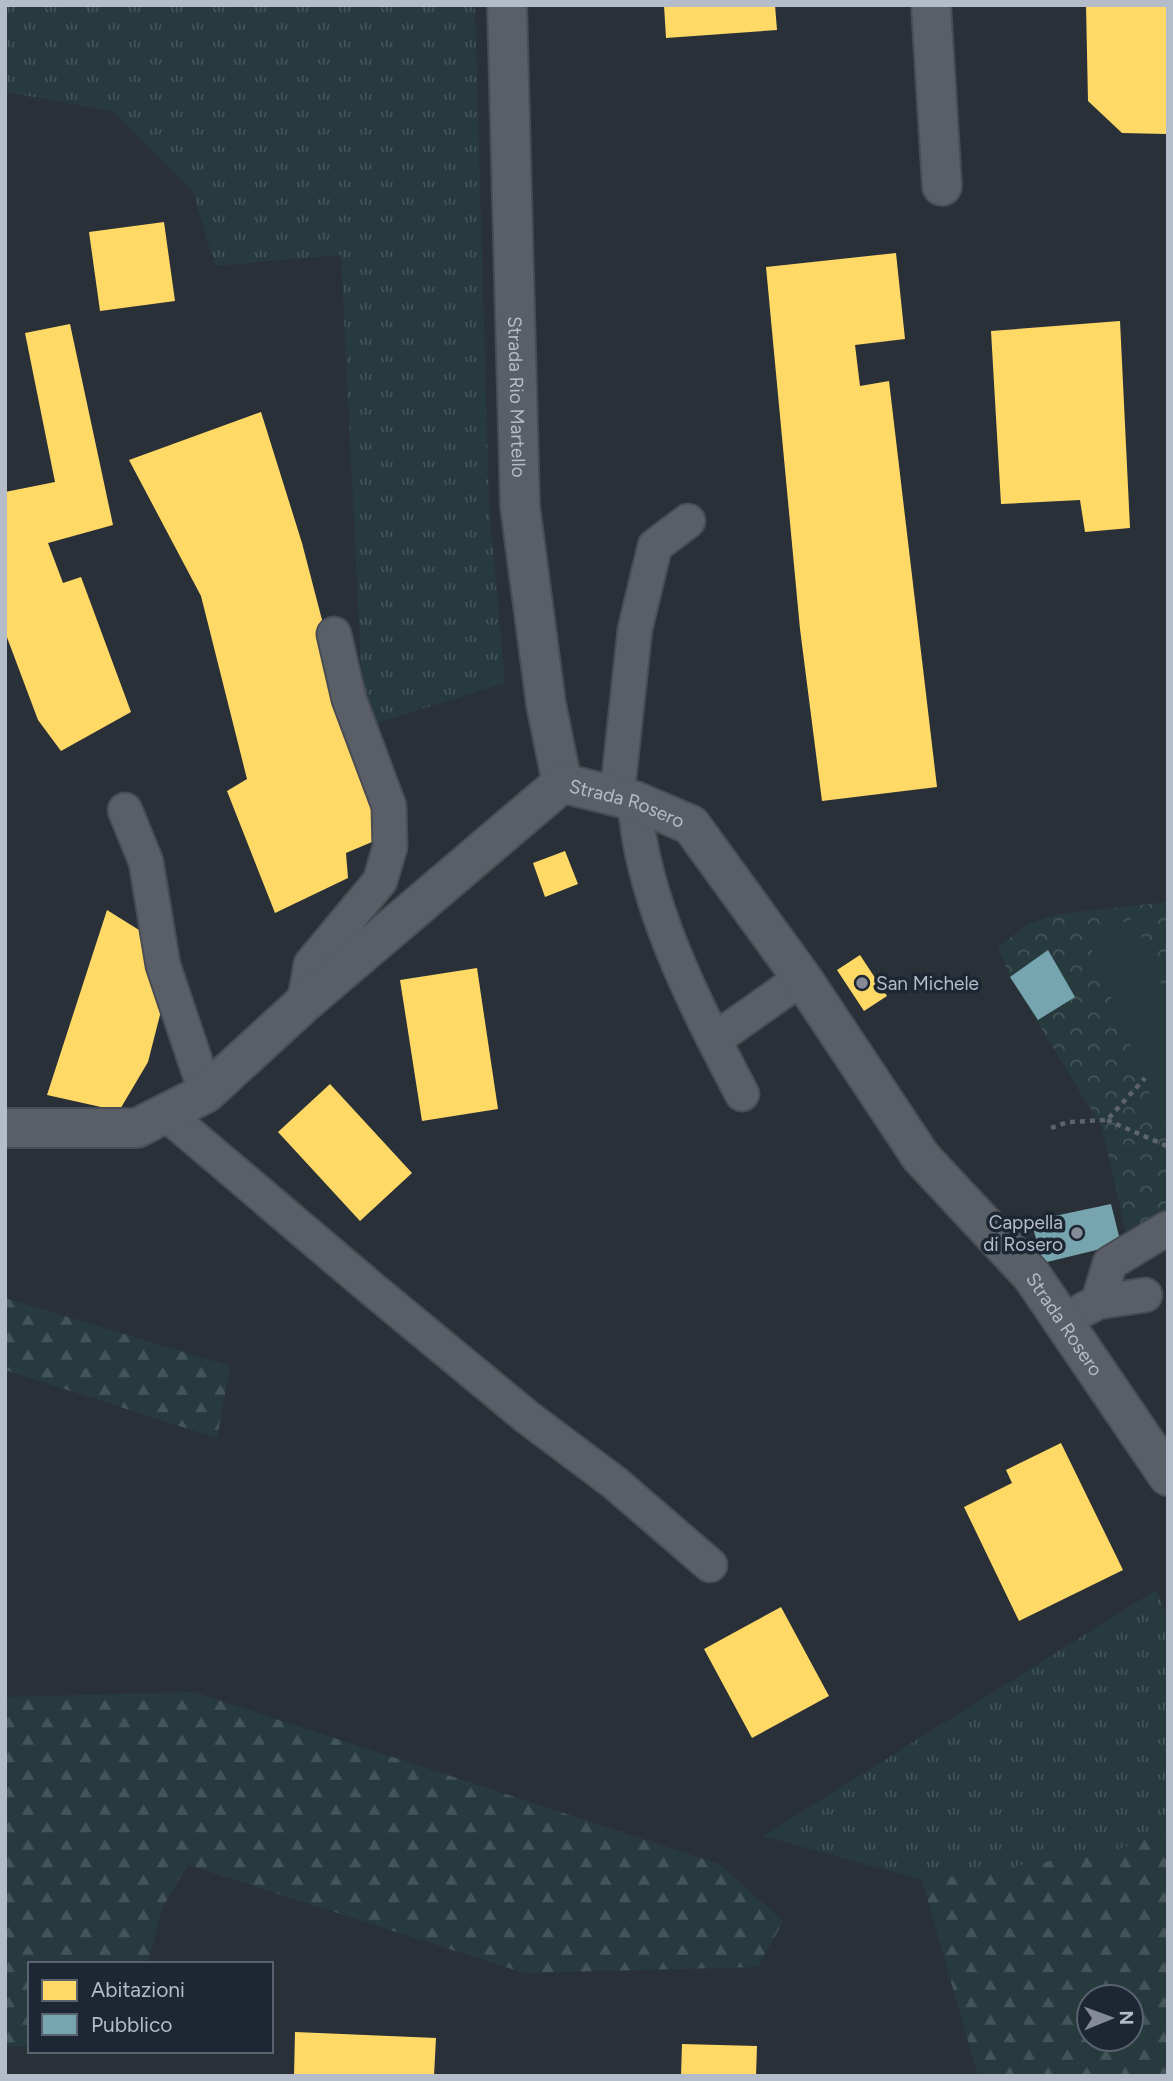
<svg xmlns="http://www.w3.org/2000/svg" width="1173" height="2081" font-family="Figtree,sans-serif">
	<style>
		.grass { fill: url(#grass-tufts) }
		.forest { fill: url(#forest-firs); fill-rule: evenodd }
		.park { fill: url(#park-crowns) }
		.pitch { fill: #273a3e }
		.homes { fill: #ffd966 }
		.public { fill: #76a5af }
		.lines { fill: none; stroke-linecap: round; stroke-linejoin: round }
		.service-casing { stroke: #484c53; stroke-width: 37 }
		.minor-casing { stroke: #484c53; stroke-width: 42 }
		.path { stroke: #5d636a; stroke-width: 4.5; stroke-dasharray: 5 5; stroke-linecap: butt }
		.service { stroke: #5a5e66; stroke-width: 33 }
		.minor { stroke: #5a5e66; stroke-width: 38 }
		.poi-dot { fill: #848b96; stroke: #1d2633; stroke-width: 2.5 }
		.labels { text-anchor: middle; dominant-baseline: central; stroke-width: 7; stroke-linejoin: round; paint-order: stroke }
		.street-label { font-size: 19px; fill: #b4bcc9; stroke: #1d2633 }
		.poi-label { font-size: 19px; fill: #b4bcc9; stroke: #1d2633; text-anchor: start }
	</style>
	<defs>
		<pattern id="grass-tufts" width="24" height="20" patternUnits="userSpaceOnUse" patternTransform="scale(1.75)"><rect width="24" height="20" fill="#273a3e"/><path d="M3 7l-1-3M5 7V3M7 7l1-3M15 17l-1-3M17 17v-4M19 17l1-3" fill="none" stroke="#445559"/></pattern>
		<pattern id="forest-firs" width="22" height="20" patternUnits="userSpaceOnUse" patternTransform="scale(1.75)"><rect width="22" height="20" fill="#273a3e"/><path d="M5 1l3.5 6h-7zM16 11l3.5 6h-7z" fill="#445559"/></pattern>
		<pattern id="park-crowns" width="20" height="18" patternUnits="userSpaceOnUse" patternTransform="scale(1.75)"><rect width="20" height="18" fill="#273a3e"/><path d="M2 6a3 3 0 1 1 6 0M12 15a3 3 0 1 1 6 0" fill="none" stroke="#445559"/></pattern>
	</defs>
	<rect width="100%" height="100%" fill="#2a3038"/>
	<!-- grass -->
	<path class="grass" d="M 5,5 L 475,5 L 489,505 L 505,683 L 364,727 L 341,255 L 215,266 L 193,192 L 112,111 L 5,92 Z
		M 1156,1590 L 1168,1616 L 1168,1831 L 1111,1852 L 922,1880 L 763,1836 Z"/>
	<!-- forest -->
	<path class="forest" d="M 5,1298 L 230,1366 L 217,1438 L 5,1370 Z
		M 194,1692 L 719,1864 L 783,1921 L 758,1967 L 524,1973 L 188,1865 L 162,1908 L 148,1964 L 30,1964 L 30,2046 L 5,2047 L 5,1697 Z
		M 1168,1831 L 1168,2076 L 978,2076 L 922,1880 L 1111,1852 ZM 1089,1997 L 1131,1997 L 1131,2039 L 1089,2039 Z"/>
	<!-- park -->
	<path class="park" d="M 1168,902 L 1168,1212 L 1126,1232 L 1102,1128 L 1010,977 L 998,947 L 1028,924 L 1058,914 Z"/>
	<!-- pitch -->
	<path class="pitch" d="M 1134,918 L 1168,1001 L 1166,1135 L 1087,937 Z"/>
	<!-- homes -->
	<path class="homes" d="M 664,5 L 775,5 L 777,30 L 666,38 Z
		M 1086,5 L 1168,5 L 1166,134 L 1122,133 L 1088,101 Z
		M 164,222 L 175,301 L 100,311 L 89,232 Z
		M 896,253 L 905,339 L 855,345 L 860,386 L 889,381 L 937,787 L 822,801 L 800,629 L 766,267 Z
		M 1120,321 L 1130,528 L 1085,532 L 1080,500 L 1001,504 L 991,331 Z
		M 70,324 L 113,525 L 48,543 L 63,583 L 81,577 L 131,712 L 61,751 L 38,720 L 5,632 L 5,492 L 55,482 L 25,333 Z
		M 261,412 L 302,543 L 379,839 L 346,853 L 348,878 L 275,913 L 227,791 L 247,779 L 201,596 L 129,460 Z
		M 565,851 L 578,884 L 545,897 L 533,863 Z
		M 107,910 L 139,930 L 162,1007 L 148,1062 L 119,1111 L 47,1095 Z
		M 860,955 L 887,996 L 864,1011 L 837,970 Z
		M 477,968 L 498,1109 L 422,1121 L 400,980 Z
		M 330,1084 L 412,1173 L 360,1221 L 278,1132 Z
		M 1061,1443 L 1123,1570 L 1019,1621 L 964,1507 L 1012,1483 L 1006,1470 Z
		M 781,1607 L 829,1696 L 752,1738 L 704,1649 Z
		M 295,2032 L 436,2038 L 434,2076 L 294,2076 Z
		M 682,2044 L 757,2046 L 756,2076 L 681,2076 Z"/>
	<!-- public -->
	<path class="public" d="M 1048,950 L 1075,997 L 1038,1020 L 1010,977 Z
		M 1111,1204 L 1121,1244 L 1043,1263 L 1031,1221 Z"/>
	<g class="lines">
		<!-- service casing -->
		<g class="service-casing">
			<path id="service" d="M 617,796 L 635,629 L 655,546 L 688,521
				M 635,801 C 641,901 696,1006 742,1094
				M 125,810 L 146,862 L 163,965 L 206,1093
				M 304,1003 L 311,964 L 380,881 L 390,847 L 389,806 L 349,699 L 334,634
				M 714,1040 L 802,978
				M 165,1113 L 371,1288 L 527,1417 L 615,1483 L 710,1565
				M 1098,1302 L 1110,1263 L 1168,1228
				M 1081,1311 L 1098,1302 L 1145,1295"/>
		</g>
		<!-- minor casing -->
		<g class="minor-casing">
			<g id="minor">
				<path id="s1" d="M 507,5 L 520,506 L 546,704 L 562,783"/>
				<path d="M 931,5 L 942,186"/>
				<path id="s2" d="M 562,783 L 635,801 L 691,825 L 802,978 L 921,1157 L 1032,1276 L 1168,1476"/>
				<path d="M 5,1128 L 137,1128 L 206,1093 L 304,1003 L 562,783"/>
			</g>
		</g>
		<!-- path -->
		<path class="path" d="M 1107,1120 L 1167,1146
			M 1051,1128 L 1068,1122 L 1107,1120 L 1145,1078"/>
		<!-- service -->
		<use href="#service" class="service"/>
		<!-- minor -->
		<use href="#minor" class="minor"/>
	</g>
	<!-- markers -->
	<g class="poi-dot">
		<circle cx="862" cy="983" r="7"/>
		<circle cx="1077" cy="1233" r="7"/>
	</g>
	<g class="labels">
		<!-- street labels -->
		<g class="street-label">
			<text stroke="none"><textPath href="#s1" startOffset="392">Strada Rio Martello</textPath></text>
			<text stroke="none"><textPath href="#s2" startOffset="68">Strada Rosero</textPath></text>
			<text stroke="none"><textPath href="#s2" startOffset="761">Strada Rosero</textPath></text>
		</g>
		<!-- poi labels -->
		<g class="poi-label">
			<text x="876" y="983">San Michele</text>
			<text x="1063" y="1222" text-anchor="end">Cappella<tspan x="1063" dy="22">di Rosero</tspan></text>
		</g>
	</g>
	<!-- border -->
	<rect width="1173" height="2081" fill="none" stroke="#b4bcc9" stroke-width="14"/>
	<!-- legend -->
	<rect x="28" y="1962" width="245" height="91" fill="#1d2633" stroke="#59626f" stroke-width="2"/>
	<rect x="42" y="1980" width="35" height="21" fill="#ffd966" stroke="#59626f" stroke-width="2"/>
	<text x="91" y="1997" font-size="21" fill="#b4bcc9">Abitazioni</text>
	<rect x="42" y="2014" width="35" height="21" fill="#76a5af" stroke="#59626f" stroke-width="2"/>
	<text x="91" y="2032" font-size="21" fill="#b4bcc9">Pubblico</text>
	<!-- north arrow -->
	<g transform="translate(1110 2018) rotate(89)"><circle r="33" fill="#1d2633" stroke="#59626f" stroke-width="2"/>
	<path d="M0-5L12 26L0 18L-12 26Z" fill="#848b96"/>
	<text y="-10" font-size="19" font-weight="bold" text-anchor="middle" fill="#b4bcc9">N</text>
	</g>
</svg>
